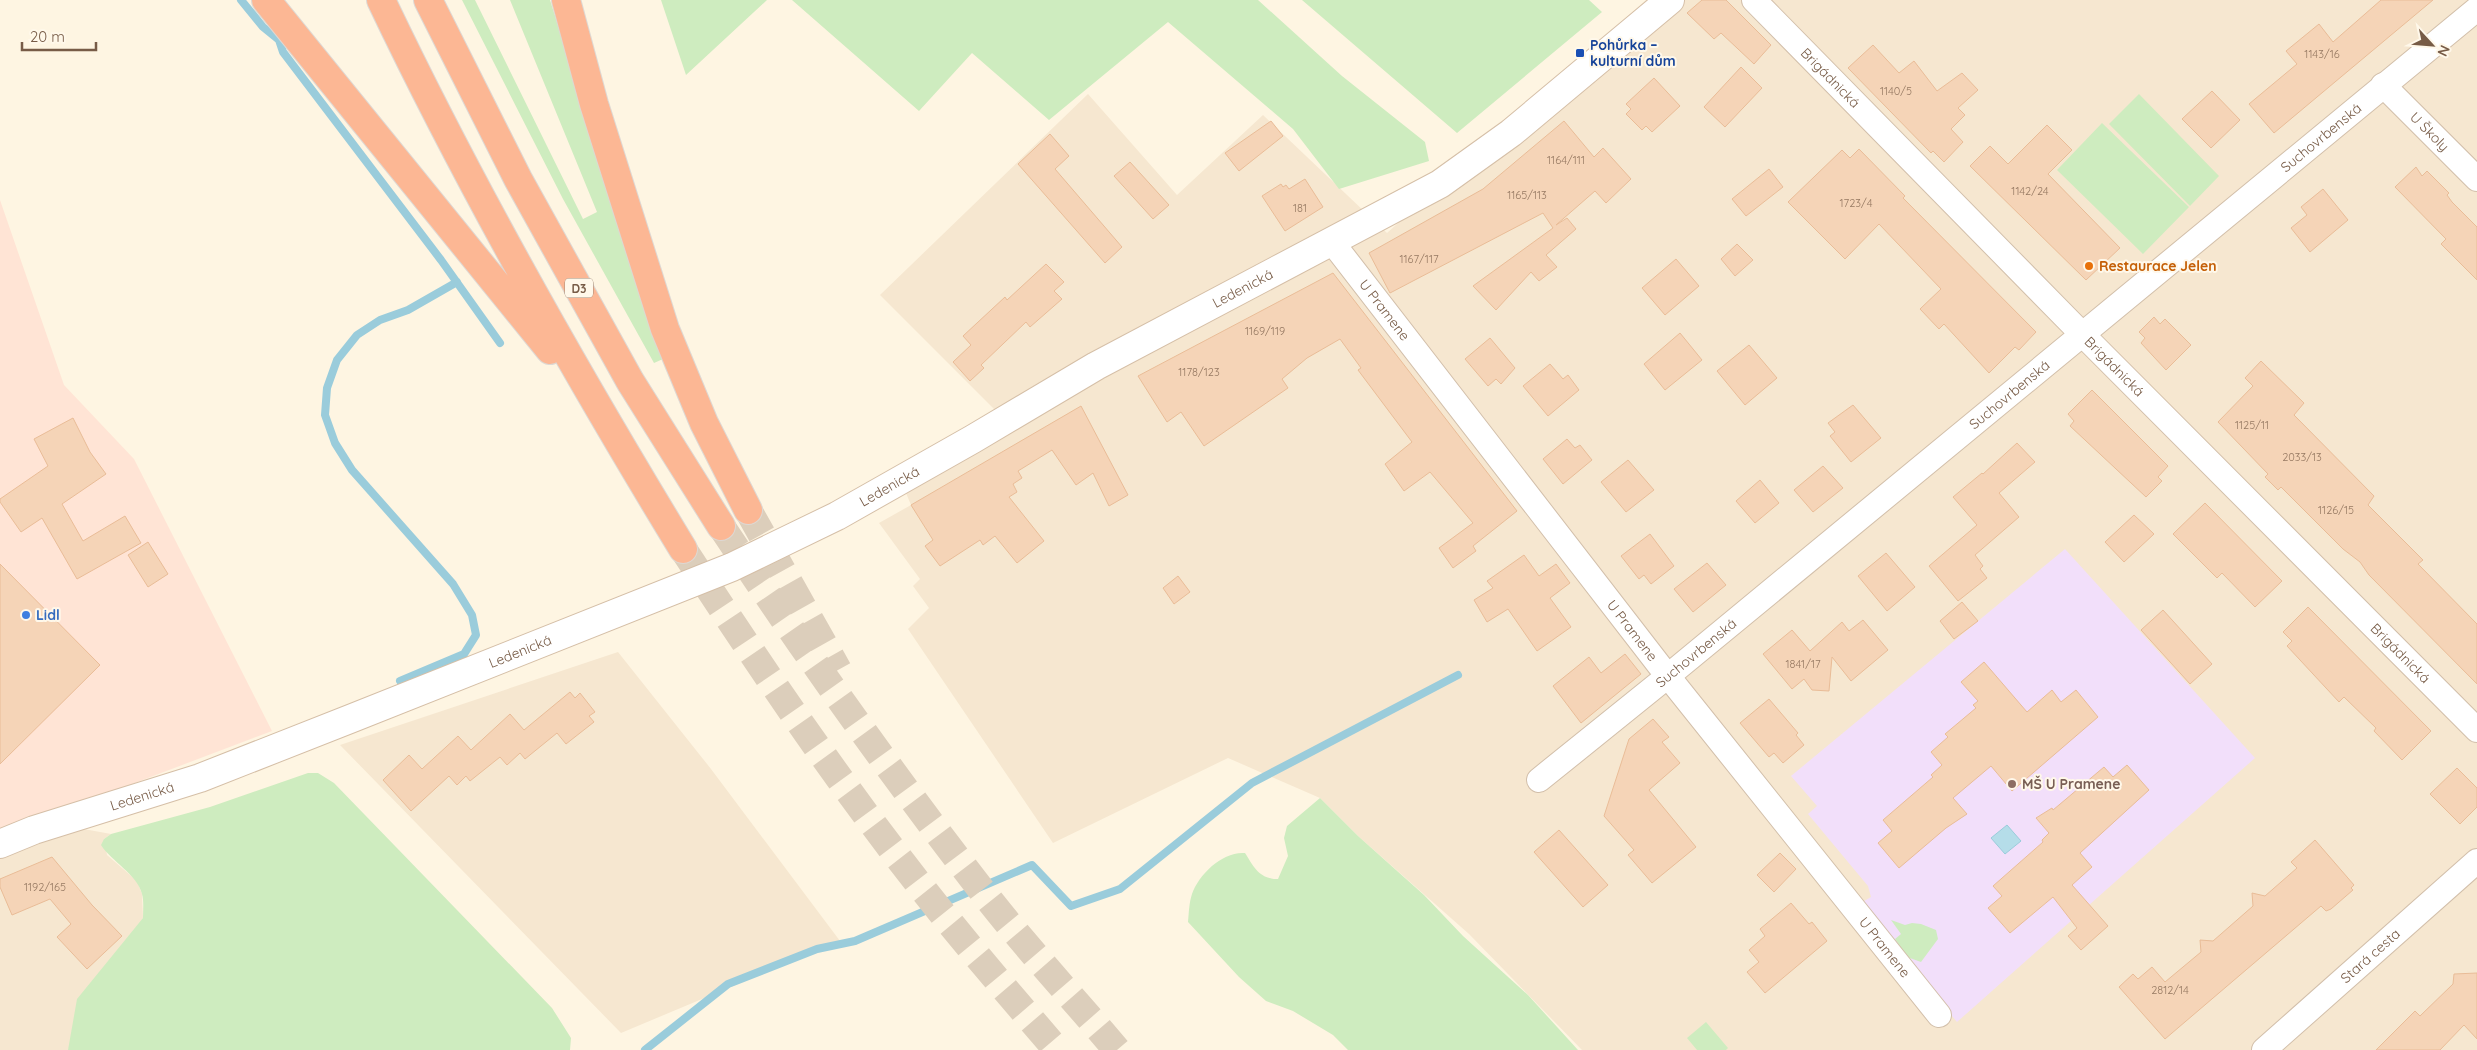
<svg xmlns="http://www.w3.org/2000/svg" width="2477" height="1050" font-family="Quicksand,sans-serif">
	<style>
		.residential { fill: #f6e7d0 }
		.commercial { fill: #ffe4d5 }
		.education { fill: #f2dffa }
		.green { fill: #ceecbf }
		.water { fill: #b5dde9; stroke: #9accdb }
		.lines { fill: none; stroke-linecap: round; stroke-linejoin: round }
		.stream { stroke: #9accdb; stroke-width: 8 }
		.building { fill: #f5d4b7; stroke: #e9bc97 }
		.motorway-tunnel { stroke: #dccebb; stroke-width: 28; stroke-dasharray: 28 14; stroke-linecap: butt }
		.minor-casing { stroke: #d2bfaa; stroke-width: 26 }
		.secondary-casing { stroke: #d5bfa7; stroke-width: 30 }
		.motorway-casing { stroke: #ded8d3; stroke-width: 30 }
		.minor { stroke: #fff; stroke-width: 24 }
		.secondary { stroke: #fff; stroke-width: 28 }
		.motorway { stroke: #fcb794; stroke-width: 28 }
		.transit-dot { fill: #1a4fb4; stroke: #fff8ea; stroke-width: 2 }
		.food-dot { fill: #e8710a; stroke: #fff8ea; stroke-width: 2 }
		.shop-dot { fill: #3f7fe0; stroke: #fff8ea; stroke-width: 2 }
		.education-dot { fill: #8d6e63; stroke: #fff8ea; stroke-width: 2 }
		.labels { text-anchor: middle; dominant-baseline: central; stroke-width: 4; stroke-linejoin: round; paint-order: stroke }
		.number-label { font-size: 11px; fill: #967962 }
		.shield { fill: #fff8ea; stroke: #a08a77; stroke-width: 1 }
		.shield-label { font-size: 12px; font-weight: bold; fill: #775b46 }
		.transit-label { font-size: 14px; font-weight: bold; fill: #164399; stroke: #fff8ea; text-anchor: start }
		.street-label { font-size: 14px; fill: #775b46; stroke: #fff8ea }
		.food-label { font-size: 14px; font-weight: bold; fill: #c56008; stroke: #fff8ea; text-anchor: start }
		.shop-label { font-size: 14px; font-weight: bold; fill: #366cbe; stroke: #fff8ea; text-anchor: start }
		.education-label { font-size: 14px; font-weight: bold; fill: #785e54; stroke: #fff8ea; text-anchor: start }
	</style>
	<rect width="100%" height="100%" fill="#fef5e2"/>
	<!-- residential -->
	<path class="residential" d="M 1646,0 L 2477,0 L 2477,1050 L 1582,1050 L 1469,934 L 1358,836 L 1320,798 L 1228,758 L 1053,843 L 908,629 L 929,608 L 913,586 L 920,579 L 879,523 L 911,505 L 906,493 L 1014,429 L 880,295 L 1088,94 L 1177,195 L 1263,115 L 1387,233 Z
		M 618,652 L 711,769 L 840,941 L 621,1033 L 340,745 Z
		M 67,826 L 111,834 L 104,839 L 107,855 L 137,881 L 142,894 L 143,918 L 68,1050 L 0,1050 L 0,849 Z"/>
	<!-- commercial -->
	<path class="commercial" d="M 0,200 L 64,385 L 134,459 L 272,731 L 0,834 Z"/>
	<!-- education -->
	<path class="education" d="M 2065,549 L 2255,758 L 1957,1022 L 1859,904 L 1871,897 L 1868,886 L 1808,814 L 1817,806 L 1791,776 Z"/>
	<!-- green -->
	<path class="green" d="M 462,0 L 475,0 L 583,219 L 597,212 L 510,0 L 550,0 L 663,359 L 654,363 L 563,199 Z
		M 661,0 L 767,0 L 686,75 Z
		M 792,0 L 1258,0 L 1342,76 L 1425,142 L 1429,161 L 1339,189 L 1293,129 L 1168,22 L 1049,120 L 972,53 L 919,111 Z
		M 1302,0 L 1589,0 L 1602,12 L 1457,133 Z
		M 2139,94 L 2219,176 L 2190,206 L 2109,124 Z
		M 2102,123 L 2189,207 L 2143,254 L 2057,170 Z
		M 308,773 L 318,773 L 334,783 L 552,1008 L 571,1038 L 570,1050 L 68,1050 L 77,999 L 143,918 C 143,910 144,901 142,894 C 137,874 112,862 101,845 L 104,839 L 111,834 L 210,807 Z
		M 1320,798 L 1358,836 L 1424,895 L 1463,936 L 1528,995 L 1578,1050 L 1348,1050 L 1333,1035 L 1293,1011 L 1266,1001 L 1239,977 L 1188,922 C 1189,912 1189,903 1192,894 C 1199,874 1223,851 1245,853 C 1254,867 1259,879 1278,879 L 1288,856 L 1284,838 L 1287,826 Z
		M 1891,920 L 1905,925 L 1912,923 L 1921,924 L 1936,930 L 1938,939 L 1921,962 L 1907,957 L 1895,939 L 1901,934 Z
		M 1706,1022 L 1728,1048 L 1726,1050 L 1697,1050 L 1687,1038 Z"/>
	<!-- water -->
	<path class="water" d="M 2007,825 L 2021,841 L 2005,854 L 1991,838 Z"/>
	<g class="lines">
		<!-- stream -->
		<path class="stream" d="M 241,0 L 263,27 L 279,40 L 283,52 L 441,260 L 500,343
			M 400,681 L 464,654 L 476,635 L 472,615 L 453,584 L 352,470 L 335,443 L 325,415 L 327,388 L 337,360 L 357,335 L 380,320 L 408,310 L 457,282
			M 645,1050 L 728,984 L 817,949 L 855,941 L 1032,865 L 1071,906 L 1120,889 L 1252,783 L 1458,675"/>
	</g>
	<!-- building -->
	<path class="building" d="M 1702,0 L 1726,0 L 1771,45 L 1754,64 L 1721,33 L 1714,39 L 1687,13 Z
		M 2381,0 L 2433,0 L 2274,133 L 2249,104 L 2297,64 L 2286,51 L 2319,24 L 2333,42 Z
		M 1873,45 L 1899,73 L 1914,61 L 1937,91 L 1962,73 L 1978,90 L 1958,108 L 1965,115 L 1951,129 L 1963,142 L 1944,162 L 1933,151 L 1931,153 L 1848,68 Z
		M 1741,67 L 1762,88 L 1725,127 L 1704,107 Z
		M 1654,78 L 1680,106 L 1652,132 L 1646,126 L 1642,130 L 1626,114 L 1631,109 L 1626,104 Z
		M 2212,91 L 2240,120 L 2211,148 L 2182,119 Z
		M 1271,121 L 1283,136 L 1239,171 L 1225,153 Z
		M 1564,121 L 1594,157 L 1603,148 L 1631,179 L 1606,203 L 1595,191 L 1556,225 L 1567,218 L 1576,229 L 1546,255 L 1557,267 L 1539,281 L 1531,272 L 1496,310 L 1473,286 L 1553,228 L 1543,213 L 1390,293 L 1369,253 L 1483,189 Z
		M 2047,125 L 2072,150 L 2048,174 L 2120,248 L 2086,280 L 1970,166 L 1990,146 L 2008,164 Z
		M 1050,134 L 1069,156 L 1055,169 L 1122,247 L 1105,263 L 1018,164 Z
		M 1859,149 L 1905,196 L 1903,198 L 2036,332 L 2019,350 L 2015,347 L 1989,373 L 1944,324 L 1939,329 L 1920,309 L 1941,289 L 1879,224 L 1845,259 L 1788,202 L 1842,150 L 1850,158 Z
		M 1130,162 L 1169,205 L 1153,219 L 1114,176 Z
		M 2416,167 L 2422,176 L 2427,171 L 2449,193 L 2447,195 L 2452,202 L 2477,227 L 2477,280 L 2441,244 L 2446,239 L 2395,187 Z
		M 1769,169 L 1783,187 L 1746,216 L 1732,199 Z
		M 1305,179 L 1323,207 L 1285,231 L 1262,196 L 1281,184 L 1283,187 L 1286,185 L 1289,189 Z
		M 2323,189 L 2348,220 L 2310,252 L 2291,228 L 2307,215 L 2301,207 Z
		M 1737,244 L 1753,260 L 1735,276 L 1721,259 Z
		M 1676,259 L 1699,286 L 1665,315 L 1642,288 Z
		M 1046,264 L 1064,282 L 1054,291 L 1062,299 L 1030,327 L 1026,322 L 981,365 L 984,368 L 970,381 L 953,362 L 971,345 L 963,336 L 1005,297 L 1007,300 Z
		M 1333,273 L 1517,511 L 1473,546 L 1476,551 L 1453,568 L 1439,548 L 1473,523 L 1430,472 L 1404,491 L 1385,464 L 1412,442 L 1358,370 L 1361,368 L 1340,339 L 1307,358 L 1282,379 L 1288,388 L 1204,446 L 1181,412 L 1167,422 L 1138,376 Z
		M 2154,317 L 2160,324 L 2165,319 L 2191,345 L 2166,370 L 2141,343 L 2145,338 L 2139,332 Z
		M 1680,333 L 1702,360 L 1665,390 L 1644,364 Z
		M 1490,338 L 1515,368 L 1501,384 L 1496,379 L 1488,386 L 1465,359 Z
		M 1749,345 L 1777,378 L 1745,405 L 1717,371 Z
		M 2261,361 L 2304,403 L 2294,415 L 2374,496 L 2368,505 L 2423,560 L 2418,564 L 2477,624 L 2477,684 L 2369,575 L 2360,562 L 2343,549 L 2281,487 L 2278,490 L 2265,477 L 2268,474 L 2218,422 L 2253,386 L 2245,378 Z
		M 1550,364 L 1563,379 L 1568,375 L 1579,390 L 1548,416 L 1523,386 Z
		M 2092,390 L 2168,466 L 2158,477 L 2162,481 L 2146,497 L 2070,426 L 2074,421 L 2068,414 Z
		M 1853,405 L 1881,438 L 1851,462 L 1830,436 L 1835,432 L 1828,423 Z
		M 1081,406 L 1128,495 L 1109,506 L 1093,473 L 1076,485 L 1052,450 L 1018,471 L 1022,478 L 1013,484 L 1017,492 L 1009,497 L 1044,541 L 1017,563 L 995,536 L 983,545 L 980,540 L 940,566 L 925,546 L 933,540 L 911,505 Z
		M 73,418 L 90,452 L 106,474 L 62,504 L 83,541 L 125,516 L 141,543 L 77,579 L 42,518 L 21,532 L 0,502 L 0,499 L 48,466 L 34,439 Z
		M 1567,439 L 1575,448 L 1580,445 L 1592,460 L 1563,484 L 1543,459 Z
		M 2017,443 L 2035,462 L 1999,493 L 2019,517 L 1975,555 L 1983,566 L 1980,569 L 1987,578 L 1958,601 L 1929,566 L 1977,525 L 1953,497 L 1982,473 L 1983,474 Z
		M 1628,460 L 1654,490 L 1626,512 L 1601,482 Z
		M 1823,466 L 1843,488 L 1813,512 L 1794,490 Z
		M 1760,480 L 1779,503 L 1755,523 L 1736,501 Z
		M 2205,503 L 2282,581 L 2255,607 L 2222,573 L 2217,578 L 2173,534 Z
		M 2134,515 L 2154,534 L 2124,562 L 2105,542 Z
		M 1650,534 L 1674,566 L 1651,584 L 1644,575 L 1639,579 L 1621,556 Z
		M 148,542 L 168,574 L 148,587 L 128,555 Z
		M 1886,553 L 1915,587 L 1887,611 L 1858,576 Z
		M 1524,555 L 1539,576 L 1556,564 L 1570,583 L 1550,598 L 1571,627 L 1537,651 L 1508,609 L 1487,622 L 1474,600 L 1493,588 L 1487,581 Z
		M 1707,563 L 1726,585 L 1693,612 L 1674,589 Z
		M 0,564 L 100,665 L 0,764 Z
		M 1178,576 L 1190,592 L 1174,604 L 1163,588 Z
		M 1962,602 L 1978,621 L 1954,639 L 1940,621 Z
		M 2308,607 L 2431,731 L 2402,760 L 2374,731 L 2376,728 L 2344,697 L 2339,702 L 2287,646 L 2292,641 L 2283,632 Z
		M 2163,610 L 2212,664 L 2190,684 L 2141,630 Z
		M 1863,620 L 1888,650 L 1851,681 L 1832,657 L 1829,691 L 1812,690 L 1804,679 L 1792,689 L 1763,654 L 1792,630 L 1810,651 L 1842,622 L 1849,631 Z
		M 1625,654 L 1641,674 L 1581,723 L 1553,686 L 1589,657 L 1601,673 Z
		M 1984,662 L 2027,712 L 2052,690 L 2061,702 L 2076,690 L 2098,717 L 2012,791 L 1991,766 L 1953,798 L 1967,814 L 1946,828 L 1899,868 L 1878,843 L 1892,831 L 1883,820 L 1933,777 L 1931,775 L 1942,765 L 1931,752 L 1948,737 L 1945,734 L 1976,708 L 1973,705 L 1978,701 L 1961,682 Z
		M 570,692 L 575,698 L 580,693 L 595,712 L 589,716 L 594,722 L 566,744 L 557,733 L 525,759 L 520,753 L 507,765 L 500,757 L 470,781 L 466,776 L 457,785 L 449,776 L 411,811 L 383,780 L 409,755 L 422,769 L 458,736 L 471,750 L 510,714 L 524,730 Z
		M 1769,699 L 1798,733 L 1796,735 L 1804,745 L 1783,763 L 1774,753 L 1769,757 L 1740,723 Z
		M 1653,719 L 1669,737 L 1662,742 L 1680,763 L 1649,790 L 1696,847 L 1652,883 L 1628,855 L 1634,850 L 1604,816 L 1629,739 Z
		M 2127,765 L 2149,790 L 2080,853 L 2092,867 L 2072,885 L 2108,926 L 2081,950 L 2068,936 L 2077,928 L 2053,897 L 2010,933 L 1988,908 L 2002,896 L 1993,886 L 2043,842 L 2042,840 L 2049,833 L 2036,818 L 2052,808 L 2053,810 L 2104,767 L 2113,777 Z
		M 2457,768 L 2477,788 L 2477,807 L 2460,824 L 2430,794 Z
		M 1559,830 L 1608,885 L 1583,907 L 1534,852 Z
		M 2315,840 L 2354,885 L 2351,888 L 2353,890 L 2331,909 L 2326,911 L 2321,906 L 2165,1039 L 2119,987 L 2133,974 L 2138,979 L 2152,967 L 2165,982 L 2201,952 L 2200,940 L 2213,941 L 2253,906 L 2252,893 L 2265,896 L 2297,868 L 2291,862 Z
		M 1780,853 L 1796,869 L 1774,892 L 1757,875 Z
		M 52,857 L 92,905 L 122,936 L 87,969 L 57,937 L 71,924 L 50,899 L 12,915 L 0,887 L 0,879 Z
		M 1791,903 L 1809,924 L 1812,922 L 1827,941 L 1765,993 L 1747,972 L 1759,962 L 1749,950 L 1765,936 L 1760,929 Z
		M 2477,973 L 2477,1039 L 2464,1025 L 2440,1050 L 2376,1050 L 2415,1011 L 2420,1016 L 2453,984 L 2454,974 Z"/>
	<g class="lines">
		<!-- motorway-tunnel -->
		<path class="motorway-tunnel" d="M 748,510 L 838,670
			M 721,526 C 804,651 891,773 983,892 C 1025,946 1072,997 1117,1050
			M 683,549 C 767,677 853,804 950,923 C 985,966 1021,1008 1057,1050"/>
		<!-- minor casing -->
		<g class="minor-casing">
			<g id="minor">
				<path id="s1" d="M 1754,0 L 2082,334 L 2477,730"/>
				<path id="s2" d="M 2383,85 L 2477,179"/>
				<path id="s3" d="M 1332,242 L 1659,665 L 1939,1015"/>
				<path id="s4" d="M 1539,780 L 1668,676 L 2477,9"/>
				<path id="s5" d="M 2264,1050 L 2477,861"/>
			</g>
		</g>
		<!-- secondary casing -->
		<g class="secondary-casing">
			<g id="secondary">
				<path id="s6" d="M 0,844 L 34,830 L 200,778 L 350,719 L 732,567 L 837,516 L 973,439 L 1096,366 L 1440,184 L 1511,133 L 1670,0"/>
			</g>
		</g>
		<!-- motorway casing -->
		<g class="motorway-casing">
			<path id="motorway" d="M 266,0 L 550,350
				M 381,0 C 471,189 574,370 683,549
				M 428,0 L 518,179 L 630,381 L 721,526
				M 566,0 L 594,104 L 665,329 L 704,423 L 748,510"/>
		</g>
		<!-- minor -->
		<use href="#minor" class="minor"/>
		<!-- secondary -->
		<use href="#secondary" class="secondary"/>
		<!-- motorway -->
		<use href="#motorway" class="motorway"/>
	</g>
	<!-- markers -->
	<rect class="transit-dot" x="1575" y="48" width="10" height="10" rx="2.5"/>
	<circle class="food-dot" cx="2089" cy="266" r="5"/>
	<circle class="shop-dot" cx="26" cy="615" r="5"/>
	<circle class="education-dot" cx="2012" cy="784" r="5"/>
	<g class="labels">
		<!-- number labels -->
		<g class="number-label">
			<text x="2322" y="54">1143/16</text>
			<text x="1896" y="91">1140/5</text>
			<text x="1566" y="160">1164/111</text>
			<text x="2030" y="191">1142/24</text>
			<text x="1527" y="195">1165/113</text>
			<text x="1856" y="203">1723/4</text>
			<text x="1300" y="208">181</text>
			<text x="1419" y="259">1167/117</text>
			<text x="1265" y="331">1169/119</text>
			<text x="1199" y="372">1178/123</text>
			<text x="2252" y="425">1125/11</text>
			<text x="2302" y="457">2033/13</text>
			<text x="2336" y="510">1126/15</text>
			<text x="1803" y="664">1841/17</text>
			<text x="45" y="887">1192/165</text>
			<text x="2170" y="990">2812/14</text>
		</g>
		<!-- shield labels -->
		<rect class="shield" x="565" y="278.5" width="28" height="19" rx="4"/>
		<g class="shield-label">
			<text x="579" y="288">D3</text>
		</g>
		<!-- transit labels -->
		<g class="transit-label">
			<text x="1590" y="45">Pohůrka –<tspan x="1590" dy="16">kulturní dům</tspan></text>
		</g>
		<!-- street labels -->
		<g class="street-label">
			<text stroke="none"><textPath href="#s1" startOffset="109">Brigádnická</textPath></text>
			<text stroke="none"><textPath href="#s2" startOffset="66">U Školy</textPath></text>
			<text stroke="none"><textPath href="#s4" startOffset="1012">Suchovrbenská</textPath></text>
			<text stroke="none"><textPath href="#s6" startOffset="1365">Ledenická</textPath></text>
			<text stroke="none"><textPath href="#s3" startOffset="86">U Pramene</textPath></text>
			<text stroke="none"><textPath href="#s1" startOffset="514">Brigádnická</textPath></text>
			<text stroke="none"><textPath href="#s4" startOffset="608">Suchovrbenská</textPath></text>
			<text stroke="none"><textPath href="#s6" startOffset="960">Ledenická</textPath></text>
			<text stroke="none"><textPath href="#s3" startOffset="491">U Pramene</textPath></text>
			<text stroke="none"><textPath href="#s6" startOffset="555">Ledenická</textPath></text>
			<text stroke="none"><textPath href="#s4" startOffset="202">Suchovrbenská</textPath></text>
			<text stroke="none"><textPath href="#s1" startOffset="919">Brigádnická</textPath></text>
			<text stroke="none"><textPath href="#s6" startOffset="150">Ledenická</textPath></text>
			<text stroke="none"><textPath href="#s3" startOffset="896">U Pramene</textPath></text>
			<text stroke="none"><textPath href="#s5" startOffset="142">Stará cesta</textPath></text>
		</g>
		<!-- food labels -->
		<g class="food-label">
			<text x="2099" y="266">Restaurace Jelen</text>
		</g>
		<!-- shop labels -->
		<g class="shop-label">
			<text x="36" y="615">Lidl</text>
		</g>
		<!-- education labels -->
		<g class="education-label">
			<text x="2022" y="784">MŠ U Pramene</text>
		</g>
	</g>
	<!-- north arrow -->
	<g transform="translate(2432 45) rotate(116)" stroke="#fff8ea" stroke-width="4" paint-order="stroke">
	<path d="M0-4L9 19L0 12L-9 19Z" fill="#775b46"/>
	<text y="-8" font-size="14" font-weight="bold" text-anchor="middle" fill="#775b46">N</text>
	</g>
	<!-- scale -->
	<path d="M22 42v8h74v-8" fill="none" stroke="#775b46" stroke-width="2.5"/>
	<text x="30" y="42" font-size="15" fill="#775b46" stroke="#fff8ea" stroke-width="4" paint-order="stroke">20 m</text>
</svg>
